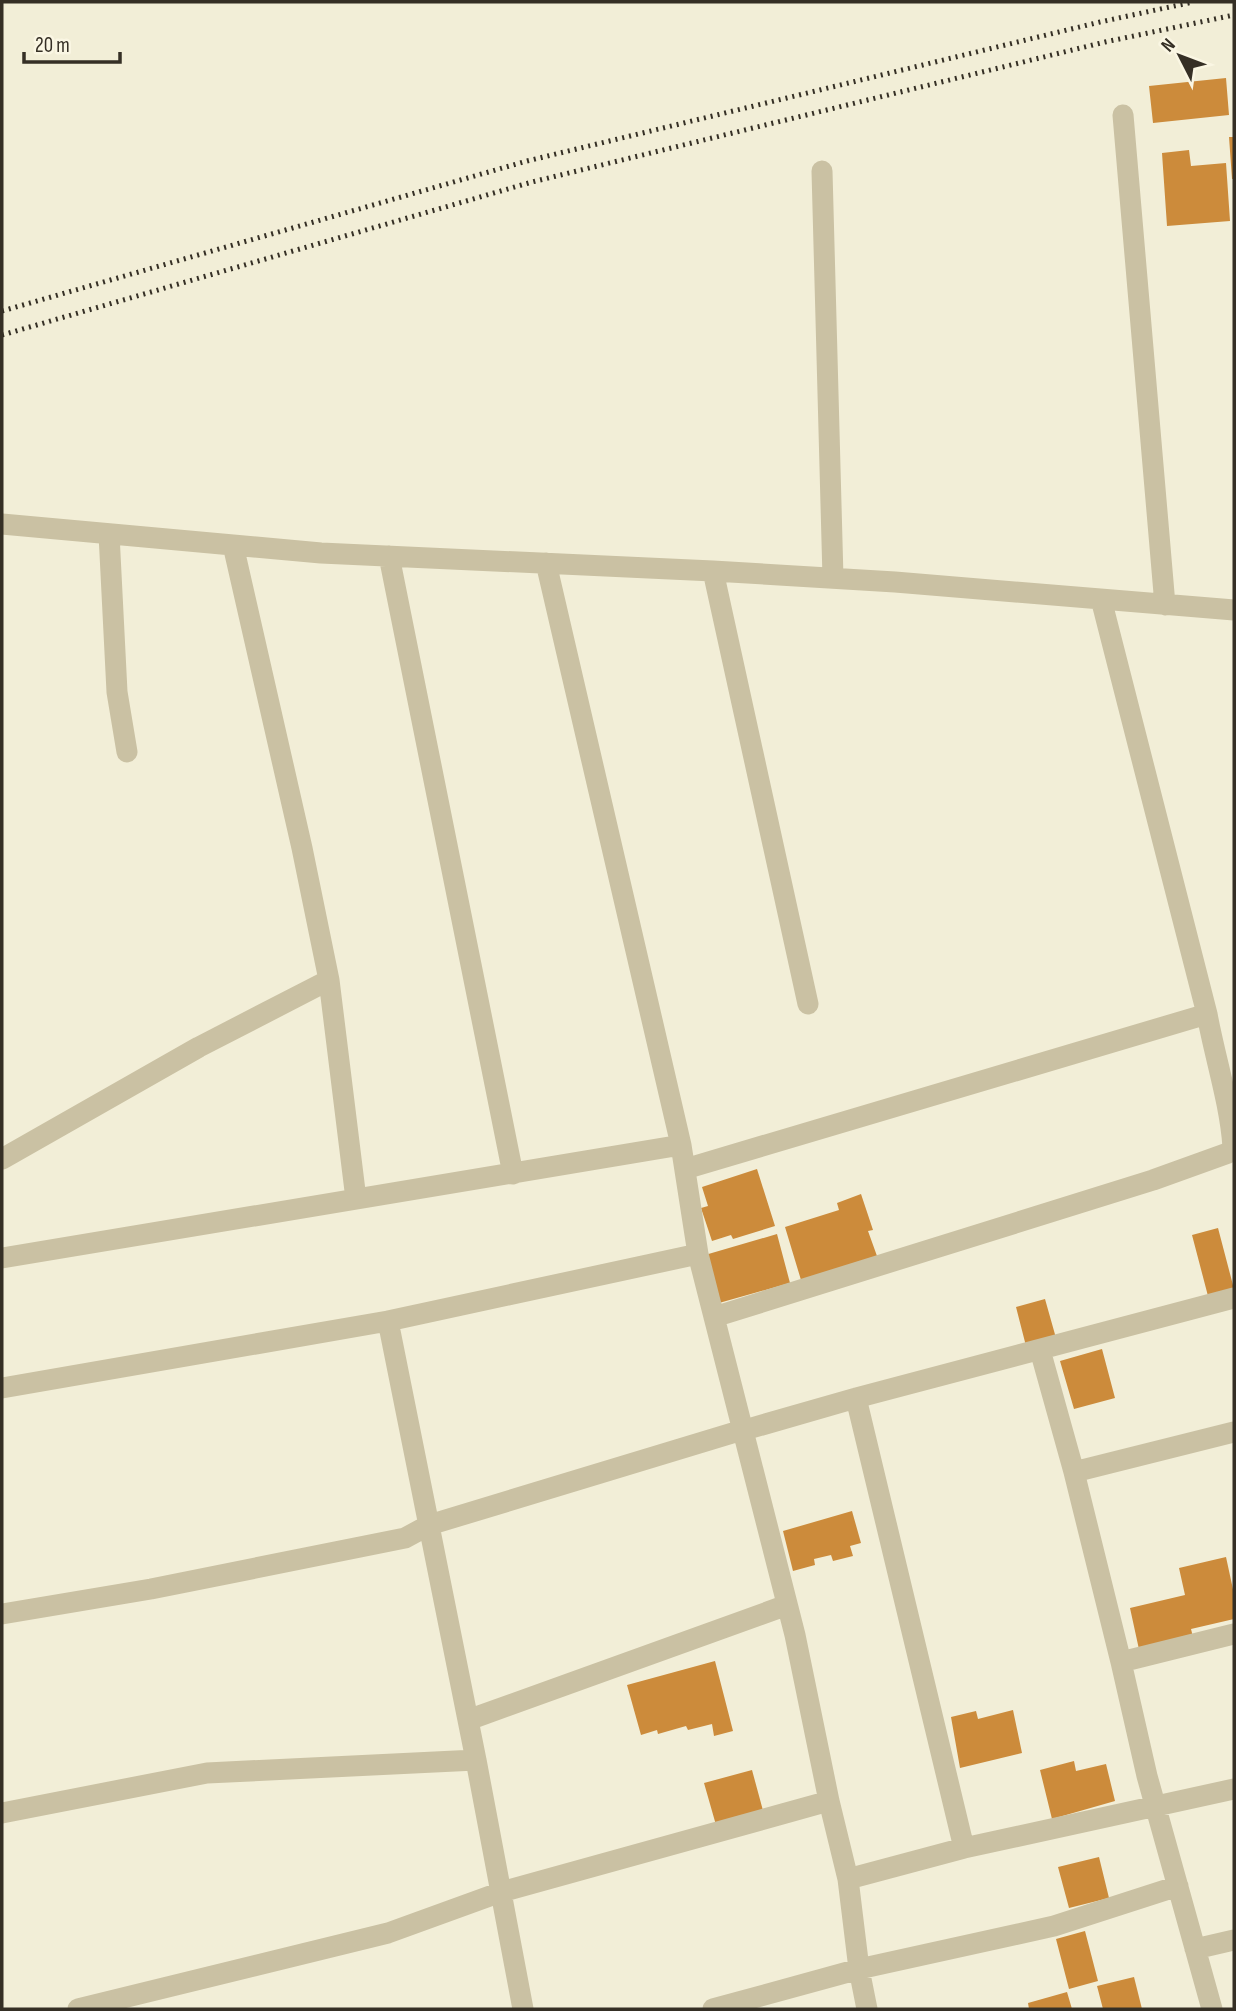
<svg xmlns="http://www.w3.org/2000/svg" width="1236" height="2011" font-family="'Sofia Sans Condensed',sans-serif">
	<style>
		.building { fill: #cc8b3b }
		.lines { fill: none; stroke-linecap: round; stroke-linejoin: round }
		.street { stroke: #cac1a3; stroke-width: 21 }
		.rail { stroke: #352f25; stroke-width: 5; stroke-dasharray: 2 5; stroke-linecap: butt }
	</style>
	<rect width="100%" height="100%" fill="#f2eed7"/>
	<!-- building -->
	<path class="building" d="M 1226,78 L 1229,115 L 1153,123 L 1149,86 Z
		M 1229,137 L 1234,137 L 1234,179 L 1232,179 Z
		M 1189,150 L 1191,166 L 1226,163 L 1230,221 L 1167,226 L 1162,153 Z
		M 757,1169 L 775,1226 L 733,1239 L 731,1235 L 712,1241 L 701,1208 L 708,1206 L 702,1187 Z
		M 861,1194 L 873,1230 L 868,1231 L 877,1256 L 801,1280 L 785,1227 L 839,1210 L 837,1203 Z
		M 1218,1228 L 1234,1289 L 1208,1296 L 1192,1235 Z
		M 777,1234 L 790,1283 L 719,1303 L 705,1255 Z
		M 1045,1299 L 1056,1338 L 1026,1346 L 1016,1307 Z
		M 1102,1349 L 1115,1398 L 1074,1409 L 1060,1361 Z
		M 852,1511 L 861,1543 L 850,1546 L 853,1556 L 833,1561 L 831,1555 L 814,1559 L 815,1565 L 793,1571 L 783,1531 Z
		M 1226,1557 L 1234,1594 L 1234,1619 L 1191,1629 L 1194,1641 L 1140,1654 L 1130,1608 L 1185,1595 L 1179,1568 Z
		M 715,1661 L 733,1731 L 714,1736 L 712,1724 L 688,1730 L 686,1726 L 658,1734 L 657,1730 L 641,1735 L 627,1685 Z
		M 1013,1710 L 1022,1753 L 960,1768 L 951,1717 L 976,1711 L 978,1719 Z
		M 1074,1761 L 1076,1771 L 1106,1764 L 1115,1801 L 1052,1819 L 1040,1770 Z
		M 752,1770 L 765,1818 L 718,1832 L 704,1783 Z
		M 1099,1857 L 1109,1898 L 1069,1908 L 1058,1867 Z
		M 1085,1931 L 1098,1981 L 1069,1989 L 1056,1939 Z
		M 1134,1977 L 1142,2009 L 1103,2009 L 1097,1986 Z
		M 1067,1992 L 1072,2009 L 1029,2009 L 1028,2003 Z"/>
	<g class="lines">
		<!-- street -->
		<path class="street" d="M 1123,115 L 1165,605
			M 822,171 L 833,578
			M 2,524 L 321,553 L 713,571 L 895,582 L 1234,610
			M 109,534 L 117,692 L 127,752
			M 389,556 L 513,1174
			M 546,563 L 681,1145
			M 713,571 L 808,1004
			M 329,980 L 356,1199
			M 2,1159 L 199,1047 L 329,980 L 302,848 L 233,545
			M 685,1169 L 1207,1014 L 1101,599
			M 698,1254 L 795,1635 L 829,1801 L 848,1879 L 859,1969 L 867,2009
			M 2,1258 L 681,1145 L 698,1254 L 388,1321
			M 714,1317 L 1153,1180 L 1228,1153 L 1233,1147 C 1230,1103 1215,1058 1207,1014
			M 1040,1350 L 1074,1472 L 1121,1662
			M 2,1388 L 388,1321 L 476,1760 L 207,1773 L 2,1813
			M 856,1398 L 964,1848 L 1234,1789
			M 1074,1472 L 1234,1432
			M 2,1614 L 151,1589 L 405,1538 L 429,1525 L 739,1431 L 742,1428 L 748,1429 L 856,1398 L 1234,1298
			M 468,1720 L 787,1605
			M 476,1760 L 523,2009
			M 848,1879 L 964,1848
			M 1195,1949 L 1234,1940
			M 78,2009 L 388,1933 L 501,1892 L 829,1801
			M 713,2009 L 859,1969 L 1054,1926 L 1178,1886
			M 1212,2009 L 1147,1776 L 1121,1662 L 1234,1634"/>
		<!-- rail -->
		<path class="rail" d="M 2,311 L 527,161 L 1100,22 L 1193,2
			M 2,335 L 532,182 L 1105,42 L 1234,15"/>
	</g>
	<!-- border -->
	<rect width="1236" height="2011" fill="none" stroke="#352f25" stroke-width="7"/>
	<!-- north arrow -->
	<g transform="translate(1180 56) rotate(312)" stroke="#faf6e3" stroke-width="5" paint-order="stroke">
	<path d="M0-5L12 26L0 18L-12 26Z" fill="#352f25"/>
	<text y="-10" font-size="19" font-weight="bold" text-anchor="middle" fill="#352f25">N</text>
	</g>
	<!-- scale -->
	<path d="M24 52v10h96v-10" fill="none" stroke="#352f25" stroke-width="3.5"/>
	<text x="35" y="52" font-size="21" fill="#352f25" stroke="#faf6e3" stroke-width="5" paint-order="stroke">20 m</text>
</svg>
